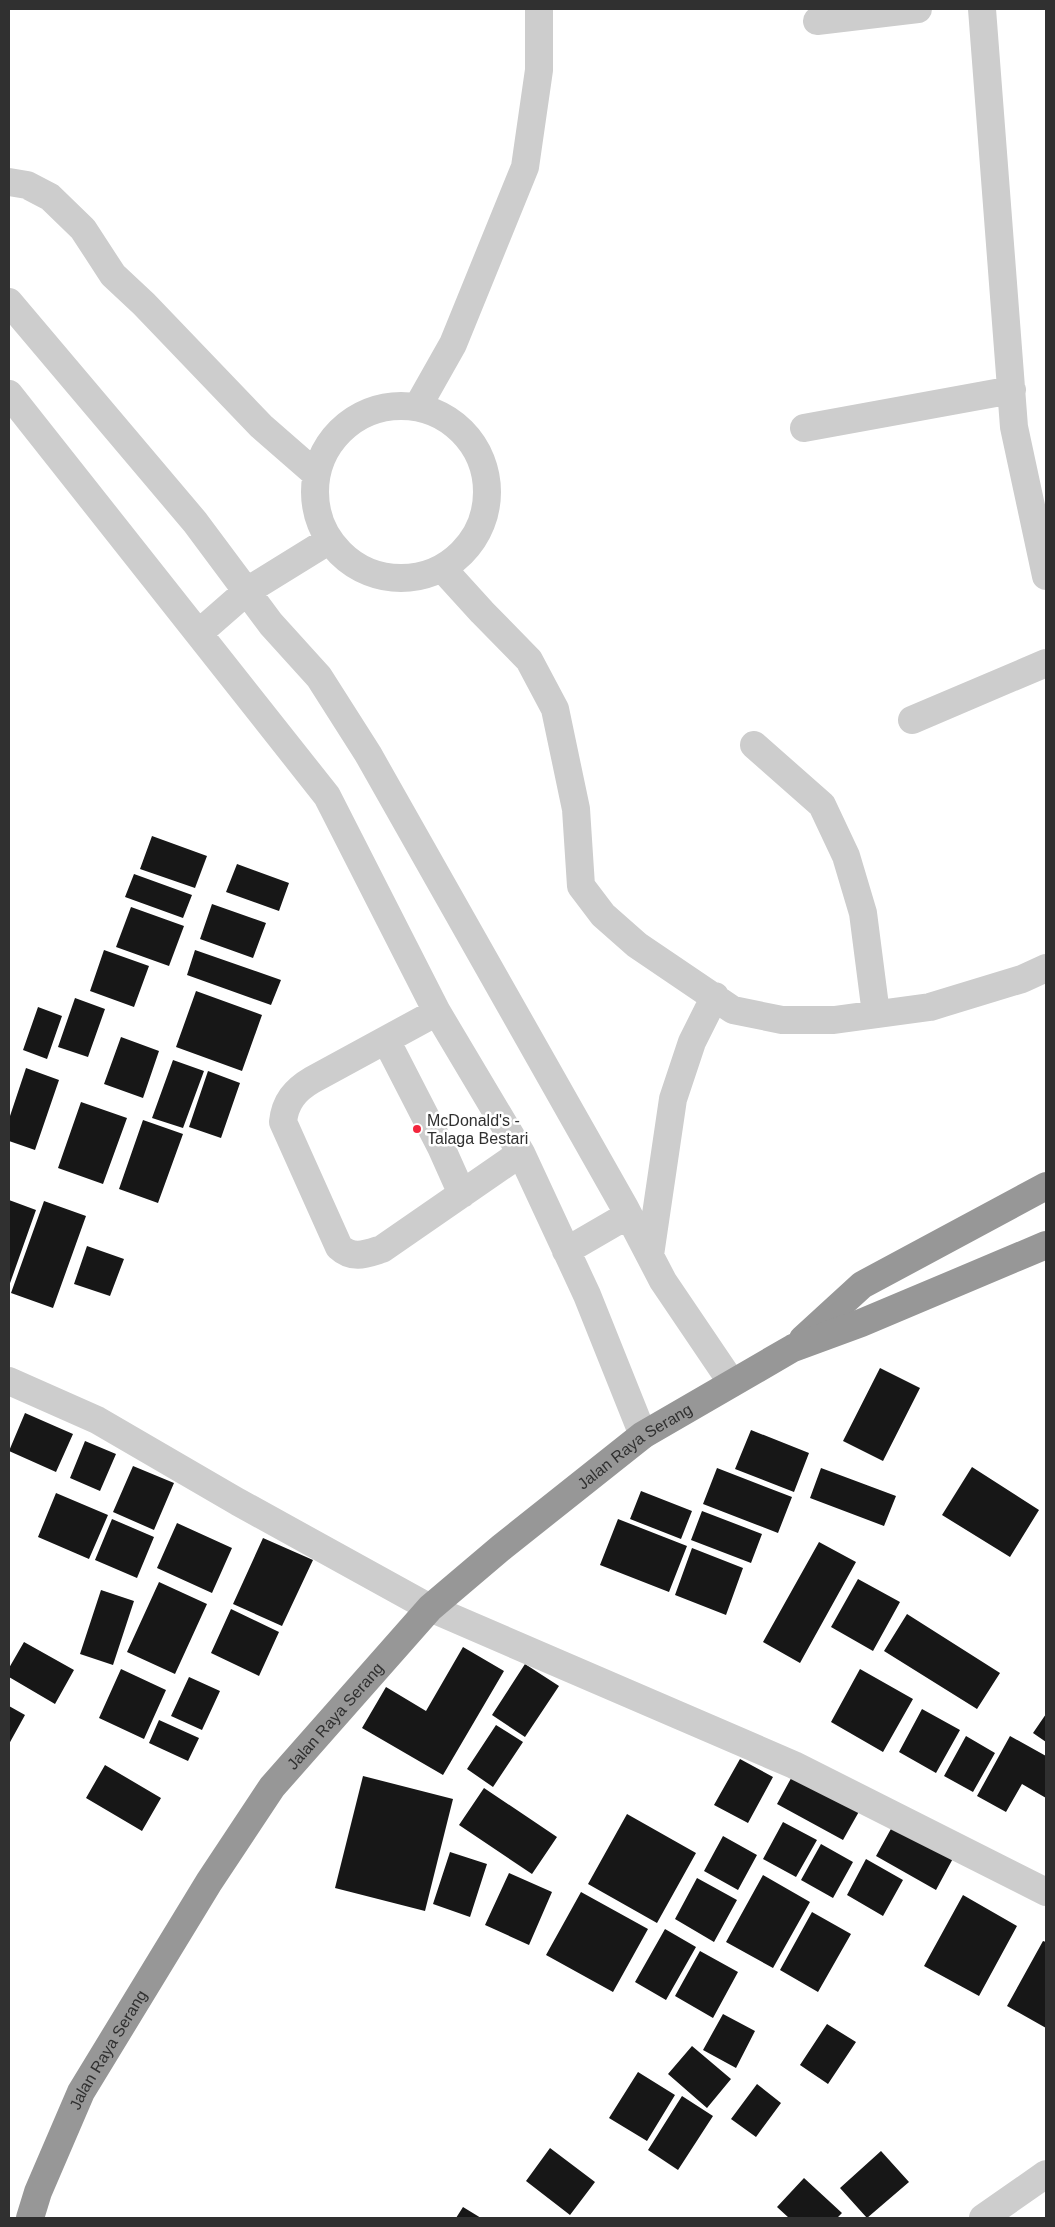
<svg xmlns="http://www.w3.org/2000/svg" width="1055" height="2227" font-family="Helvetica,sans-serif">
	<style>
		.building { fill: #171717 }
		.lines { fill: none; stroke-linecap: round; stroke-linejoin: round }
		.minor { stroke: #cdcdcd; stroke-width: 28 }
		.highway { stroke: #979797; stroke-width: 28 }
		.poi-dot { fill: #f3263d; stroke: #fff; stroke-width: 2 }
		.labels { text-anchor: middle; dominant-baseline: central; stroke-width: 5; stroke-linejoin: round; paint-order: stroke }
		.poi-label { font-size: 16px; fill: #303030; stroke: #fff; text-anchor: start }
		.street-label { font-size: 16px; fill: #303030; stroke: #fff }
	</style>
	<rect width="100%" height="100%" fill="#fff"/>
	<!-- building -->
	<path class="building" d="M 152,836 L 207,856 L 195,888 L 140,869 Z
		M 237,864 L 289,883 L 279,911 L 226,892 Z
		M 134,874 L 192,895 L 183,918 L 125,897 Z
		M 212,904 L 266,923 L 253,958 L 200,939 Z
		M 131,907 L 184,926 L 169,966 L 116,947 Z
		M 104,950 L 149,966 L 134,1007 L 90,991 Z
		M 195,950 L 281,980 L 271,1005 L 187,975 Z
		M 196,991 L 262,1015 L 242,1071 L 176,1047 Z
		M 75,998 L 105,1009 L 88,1057 L 58,1047 Z
		M 38,1007 L 62,1016 L 47,1059 L 23,1050 Z
		M 121,1037 L 159,1051 L 143,1098 L 104,1084 Z
		M 173,1060 L 204,1071 L 183,1128 L 152,1118 Z
		M 26,1068 L 59,1080 L 35,1150 L 9,1141 L 9,1119 Z
		M 208,1071 L 240,1083 L 221,1138 L 189,1127 Z
		M 81,1102 L 127,1118 L 103,1184 L 58,1168 Z
		M 143,1120 L 183,1134 L 158,1203 L 119,1189 Z
		M 9,1200 L 36,1210 L 9,1286 Z
		M 44,1201 L 86,1216 L 53,1308 L 11,1293 Z
		M 87,1246 L 124,1259 L 110,1296 L 74,1284 Z
		M 880,1368 L 920,1388 L 883,1461 L 843,1441 Z
		M 25,1413 L 73,1434 L 56,1472 L 9,1451 Z
		M 751,1430 L 809,1453 L 794,1492 L 735,1469 Z
		M 85,1441 L 116,1454 L 100,1491 L 70,1478 Z
		M 133,1466 L 174,1483 L 154,1530 L 113,1512 Z
		M 972,1467 L 1039,1510 L 1010,1557 L 942,1515 Z
		M 717,1468 L 792,1497 L 778,1533 L 703,1504 Z
		M 821,1468 L 896,1496 L 884,1526 L 810,1498 Z
		M 641,1491 L 692,1511 L 681,1539 L 630,1519 Z
		M 56,1493 L 108,1515 L 89,1559 L 38,1537 Z
		M 702,1511 L 762,1534 L 751,1563 L 691,1540 Z
		M 112,1519 L 154,1537 L 137,1578 L 95,1560 Z
		M 618,1519 L 687,1546 L 669,1592 L 600,1565 Z
		M 177,1523 L 232,1548 L 212,1593 L 157,1568 Z
		M 263,1538 L 313,1560 L 282,1626 L 233,1604 Z
		M 819,1542 L 856,1562 L 800,1663 L 763,1642 Z
		M 692,1548 L 743,1568 L 726,1615 L 675,1595 Z
		M 858,1579 L 900,1602 L 873,1651 L 831,1627 Z
		M 159,1582 L 207,1604 L 175,1674 L 127,1652 Z
		M 101,1590 L 134,1601 L 113,1665 L 80,1654 Z
		M 231,1609 L 279,1632 L 259,1676 L 211,1653 Z
		M 907,1614 L 1000,1673 L 977,1709 L 884,1651 Z
		M 24,1642 L 74,1670 L 55,1704 L 9,1677 L 9,1668 Z
		M 463,1647 L 504,1671 L 443,1775 L 362,1728 L 386,1687 L 426,1711 Z
		M 525,1664 L 559,1686 L 525,1737 L 492,1715 Z
		M 121,1669 L 166,1690 L 144,1739 L 99,1718 Z
		M 860,1669 L 913,1699 L 883,1752 L 831,1722 Z
		M 189,1677 L 220,1691 L 202,1730 L 171,1716 Z
		M 9,1706 L 25,1715 L 9,1744 Z
		M 922,1709 L 960,1730 L 936,1773 L 899,1752 Z
		M 1046,1714 L 1046,1742 L 1033,1733 Z
		M 159,1720 L 199,1738 L 188,1761 L 149,1743 Z
		M 496,1725 L 523,1742 L 493,1787 L 467,1769 Z
		M 966,1736 L 995,1753 L 973,1792 L 944,1776 Z
		M 1010,1736 L 1046,1756 L 1046,1798 L 1022,1784 L 1006,1812 L 977,1796 Z
		M 740,1759 L 773,1777 L 748,1823 L 714,1805 Z
		M 105,1765 L 161,1798 L 142,1831 L 86,1798 Z
		M 795,1771 L 861,1808 L 843,1840 L 777,1804 Z
		M 363,1776 L 453,1799 L 425,1911 L 335,1888 Z
		M 484,1788 L 557,1837 L 532,1874 L 459,1825 Z
		M 627,1814 L 696,1853 L 657,1923 L 588,1884 Z
		M 897,1818 L 957,1851 L 936,1890 L 876,1856 Z
		M 783,1822 L 817,1840 L 796,1877 L 763,1859 Z
		M 723,1836 L 757,1855 L 738,1890 L 704,1871 Z
		M 821,1844 L 853,1862 L 833,1898 L 801,1880 Z
		M 450,1852 L 487,1864 L 470,1917 L 433,1904 Z
		M 866,1859 L 903,1880 L 883,1916 L 847,1895 Z
		M 509,1873 L 552,1892 L 529,1945 L 485,1925 Z
		M 763,1875 L 810,1902 L 773,1968 L 726,1942 Z
		M 697,1878 L 737,1900 L 714,1942 L 675,1919 Z
		M 581,1892 L 648,1929 L 613,1992 L 546,1955 Z
		M 963,1895 L 1017,1926 L 979,1996 L 924,1966 Z
		M 812,1912 L 851,1934 L 818,1992 L 780,1970 Z
		M 665,1929 L 696,1947 L 666,2000 L 635,1982 Z
		M 1043,1941 L 1046,1942 L 1046,2028 L 1007,2006 Z
		M 700,1951 L 738,1972 L 713,2018 L 675,1996 Z
		M 723,2014 L 755,2031 L 736,2068 L 703,2050 Z
		M 827,2024 L 856,2042 L 828,2084 L 800,2065 Z
		M 692,2046 L 731,2079 L 707,2108 L 668,2074 Z
		M 638,2072 L 675,2095 L 647,2141 L 609,2118 Z
		M 757,2084 L 781,2103 L 756,2137 L 731,2119 Z
		M 682,2096 L 713,2116 L 678,2170 L 648,2150 Z
		M 550,2148 L 595,2182 L 570,2215 L 526,2181 Z
		M 881,2151 L 909,2182 L 867,2218 L 840,2188 Z
		M 804,2178 L 842,2213 L 837,2218 L 789,2218 L 777,2207 Z
		M 463,2207 L 481,2218 L 456,2218 Z"/>
	<g class="lines">
		<!-- minor -->
		<path class="minor" d="M 982,9 L 1014,427 L 1046,576
			M 817,21 L 918,9
			M 9,182 L 27,185 L 50,197 L 83,229 L 113,275 L 144,304 L 261,426 L 316,474
			M 9,302 L 195,522 L 271,624 L 319,677 L 368,754 L 625,1208 L 663,1281 L 732,1383
			M 9,394 L 327,796 L 437,1012 L 521,1153 L 587,1295 L 643,1435
			M315 492a86 86 0 1 1 172 0a86 86 0 1 1-172 0Z
			M 418,406 L 453,344 L 525,167 L 539,70 L 539,9
			M 804,428 L 1012,390
			M 442,568 L 482,612 L 529,660 L 555,709 L 576,809 L 581,886 L 603,915 L 637,945 L 733,1010 L 782,1020 L 834,1020 L 930,1007 L 1022,979 L 1046,968
			M 199,633 L 247,591 L 328,541
			M 912,720 L 1046,663
			M 754,745 L 822,805 L 846,856 L 863,913 L 876,1014
			M 437,1012 L 312,1080 C 295,1090 285,1102 283,1122 L 339,1247 C 353,1260 366,1254 382,1249 L 521,1153
			M 386,1040 L 441,1147 L 462,1194
			M 566,1251 L 628,1215
			M 650,1255 L 673,1099 L 692,1042 L 715,996
			M 9,1381 L 97,1420 L 238,1502 L 430,1608 L 794,1765 L 1046,1892
			M 983,2218 L 1046,2174"/>
		<!-- highway -->
		<g class="highway">
			<path d="M 803,1339 L 862,1285 L 1046,1186"/>
			<path id="s1" d="M 30,2218 L 38,2192 L 81,2092 L 209,1882 L 272,1787 L 430,1608 L 502,1547 L 643,1435 L 793,1348 L 861,1323 L 1046,1245"/>
		</g>
	</g>
	<!-- markers -->
	<circle class="poi-dot" cx="417" cy="1129" r="5"/>
	<g class="labels">
		<!-- poi labels -->
		<g class="poi-label">
			<text x="427" y="1120">McDonald's -<tspan x="427" dy="18">Talaga Bestari</tspan></text>
		</g>
		<!-- street labels -->
		<g class="street-label">
			<text stroke="none"><textPath href="#s1" startOffset="996">Jalan Raya Serang</textPath></text>
			<text stroke="none"><textPath href="#s1" startOffset="591">Jalan Raya Serang</textPath></text>
			<text stroke="none"><textPath href="#s1" startOffset="186">Jalan Raya Serang</textPath></text>
		</g>
	</g>
	<!-- border -->
	<rect width="1055" height="2227" fill="none" stroke="#303030" stroke-width="20"/>
</svg>
